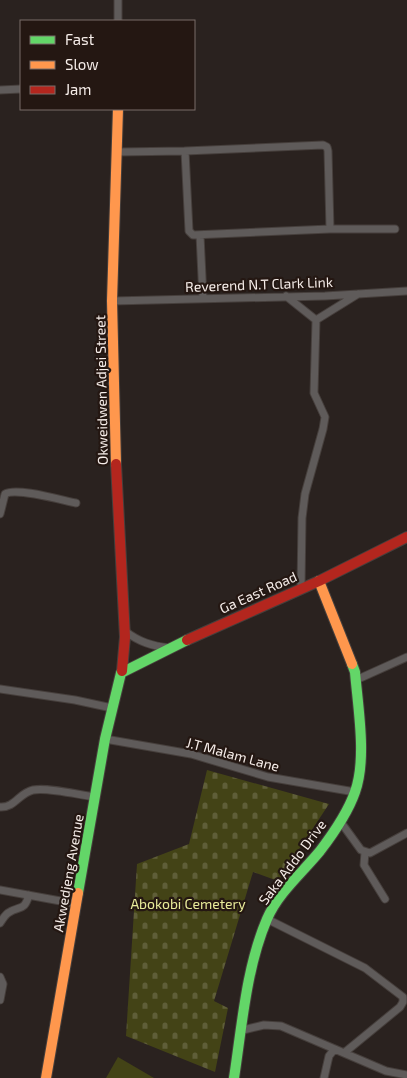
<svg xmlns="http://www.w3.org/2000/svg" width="407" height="1078" font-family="'Exo 2',sans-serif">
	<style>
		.grass { fill: #434316 }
		.cemetery { fill: url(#cemetery-stones) }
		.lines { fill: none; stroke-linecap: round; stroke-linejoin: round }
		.street-casing { stroke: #463f3c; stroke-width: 9 }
		.fast-casing { stroke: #463f3c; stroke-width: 12 }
		.slow-casing { stroke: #463f3c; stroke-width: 12 }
		.jam-casing { stroke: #463f3c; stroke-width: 12 }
		.street { stroke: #5f5b5a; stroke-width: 7 }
		.fast { stroke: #63d668; stroke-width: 10 }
		.slow { stroke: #ff974d; stroke-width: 10 }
		.jam { stroke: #b3261e; stroke-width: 10 }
		.labels { text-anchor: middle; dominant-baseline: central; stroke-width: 4.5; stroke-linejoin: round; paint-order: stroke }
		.street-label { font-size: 14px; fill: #f6ede9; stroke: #241712 }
		.park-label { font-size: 14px; fill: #e8eb9a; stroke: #241712 }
	</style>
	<defs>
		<pattern id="cemetery-stones" width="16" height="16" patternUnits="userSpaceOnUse" patternTransform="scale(1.25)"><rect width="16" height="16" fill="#434316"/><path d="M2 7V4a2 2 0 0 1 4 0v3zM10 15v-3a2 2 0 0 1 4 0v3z" fill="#5f5e38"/></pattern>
	</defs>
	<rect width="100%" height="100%" fill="#2a221f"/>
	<!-- grass -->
	<path class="grass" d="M 118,1057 L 154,1078 L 106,1078 Z"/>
	<!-- cemetery -->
	<path class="cemetery" d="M 207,770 L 329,804 L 278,881 L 253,872 L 214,1001 L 228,1008 L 215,1072 L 126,1036 L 137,864 L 189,844 Z"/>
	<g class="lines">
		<!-- street casing -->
		<g class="street-casing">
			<path id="street" d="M 118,0 L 118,21
				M 0,90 L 21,89
				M 185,151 L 189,231 L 193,235 L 330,229 L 395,229
				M 117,152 L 185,151 L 323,145 L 327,147 L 328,151 L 330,229
				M 200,235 L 203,298
				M 286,296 L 316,320
				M 112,301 L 325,296 L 407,291
				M 316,320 L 358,294
				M 0,514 L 5,494 C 16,487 61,500 76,503
				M 301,588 L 302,518 L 305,494 L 323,429 L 325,417 L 314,393 L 316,320
				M 125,631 C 139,642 152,646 170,648
				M 356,680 L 407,657
				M 0,689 L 75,700 L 112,708
				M 105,739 L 191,754 L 268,777 L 355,792
				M 0,807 C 15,808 19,793 33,790 C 48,787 79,795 95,797
				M 340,821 L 361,850 L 370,853 L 407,833
				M 365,852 L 364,865 L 385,899
				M 0,890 L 77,904
				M 267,919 L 365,968 L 403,997 L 403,1002 L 400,1007 L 344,1053
				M 0,923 C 2,920 5,915 8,913 C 20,905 24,912 29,895
				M 0,977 L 3,984 L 0,1000
				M 243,1030 L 264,1025 L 281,1026 L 386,1071 L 407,1075
				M 324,1078 L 329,1056 L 333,1051 L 337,1050"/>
		</g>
		<!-- fast casing -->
		<g class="fast-casing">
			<path id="fast" d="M 78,893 L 105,739 L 121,673 L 187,640
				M 234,1078 C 242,1026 246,968 267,919 C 278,893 302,873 320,851 C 333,834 348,812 355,792 C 367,759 358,708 355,672 L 352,664"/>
		</g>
		<!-- slow casing -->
		<g class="slow-casing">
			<path id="slow" d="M 116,464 L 112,301 L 118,109
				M 319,581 L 352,664
				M 46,1078 L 78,893"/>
		</g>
		<!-- jam casing -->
		<g class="jam-casing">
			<path id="jam" d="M 116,464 L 125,637 L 122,671
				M 187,640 L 319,581 L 407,537"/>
		</g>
		<!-- street -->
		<use href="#street" class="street"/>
		<!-- fast -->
		<use href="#fast" class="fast"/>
		<!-- slow -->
		<use href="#slow" class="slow"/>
		<!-- jam -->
		<use href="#jam" class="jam"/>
	</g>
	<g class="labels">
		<!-- street labels -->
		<g class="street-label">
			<text transform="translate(259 284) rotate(-2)">Reverend N.T Clark Link</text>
			<text transform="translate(101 390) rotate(-91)">Okweidwen Adjei Street</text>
			<text transform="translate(258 592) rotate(-24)">Ga East Road</text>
			<text transform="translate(233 754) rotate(15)">J.T Malam Lane</text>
			<text transform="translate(292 862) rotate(-53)">Saka Addo Drive</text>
			<text transform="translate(68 873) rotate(-80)">Akwedjeng Avenue</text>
		</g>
		<!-- park labels -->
		<g class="park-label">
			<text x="188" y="903">Abokobi Cemetery</text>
		</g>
	</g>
	<!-- legend -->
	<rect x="20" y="20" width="175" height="90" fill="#241712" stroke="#786d68"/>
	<rect x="30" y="36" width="25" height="8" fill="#63d668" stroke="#786d68"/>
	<text x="65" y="45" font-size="15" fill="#f6ede9">Fast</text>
	<rect x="30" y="61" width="25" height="8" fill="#ff974d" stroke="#786d68"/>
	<text x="65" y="70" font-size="15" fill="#f6ede9">Slow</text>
	<rect x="30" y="86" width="25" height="8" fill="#b3261e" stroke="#786d68"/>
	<text x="65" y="95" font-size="15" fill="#f6ede9">Jam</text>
</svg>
